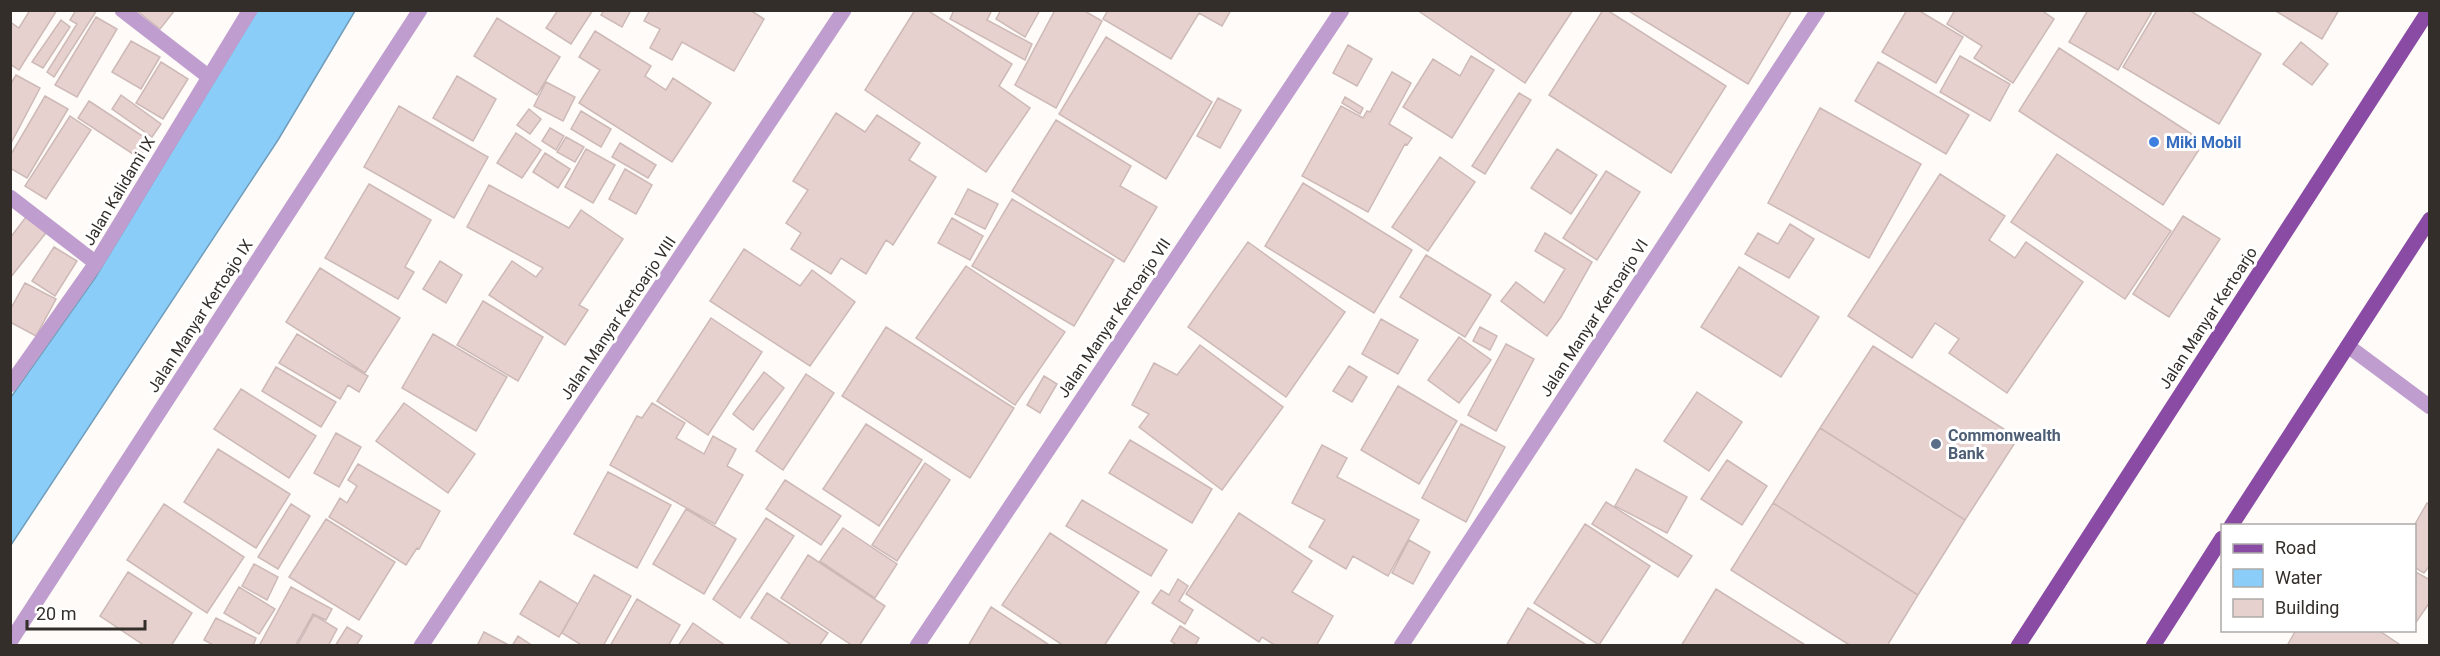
<svg xmlns="http://www.w3.org/2000/svg" width="2440" height="656" font-family="Roboto,sans-serif">
	<style>
		.water { fill: #8acdf8; stroke: #709dba; stroke-width: 1.5 }
		.building { fill: #e7d1cf; stroke: #cdb9b6; stroke-width: 1.5 }
		.lines { fill: none; stroke-linecap: round; stroke-linejoin: round }
		.minor { stroke: #bf9dce; stroke-width: 15 }
		.major { stroke: #894ba4; stroke-width: 15 }
		.shop-dot { fill: #3f7fe0; stroke: #fff; stroke-width: 2 }
		.service-dot { fill: #5c6f8a; stroke: #fff; stroke-width: 2 }
		.labels { text-anchor: middle; dominant-baseline: central; stroke-width: 6; stroke-linejoin: round; paint-order: stroke }
		.shop-label { font-size: 16px; font-weight: bold; fill: #366cbe; stroke: #fff; text-anchor: start }
		.street-label { font-size: 16px; fill: #332e29; stroke: #fff }
		.service-label { font-size: 16px; font-weight: bold; fill: #4e5e75; stroke: #fff; text-anchor: start }
	</style>
	<rect width="100%" height="100%" fill="#fefbf8"/>
	<!-- water -->
	<path class="water" d="M 257,11 L 355,11 L 278,140 L 11,545 L 11,397 L 95,278 Z"/>
	<!-- building -->
	<path class="building" d="M 30,10 L 57,10 L 19,70 L 10,64 L 10,22 L 19,28 Z
		M 76,10 L 97,10 L 54,77 L 47,72 L 77,24 L 70,20 Z
		M 136,10 L 175,10 L 160,29 Z
		M 558,10 L 593,10 L 571,44 L 546,28 Z
		M 604,10 L 631,10 L 622,27 L 601,15 Z
		M 650,10 L 750,10 L 764,19 L 734,71 L 682,42 L 672,60 L 650,48 L 660,29 L 644,21 Z
		M 915,10 L 927,10 L 1012,64 L 999,86 L 1030,108 L 986,172 L 865,90 Z
		M 954,10 L 992,10 L 987,20 L 1032,44 L 1025,60 L 950,19 Z
		M 1001,10 L 1040,10 L 1025,37 L 996,19 Z
		M 1055,10 L 1083,10 L 1102,21 L 1056,108 L 1015,85 Z
		M 1108,10 L 1231,10 L 1222,26 L 1199,13 L 1171,59 L 1103,19 Z
		M 1417,10 L 1573,10 L 1525,83 Z
		M 1603,10 L 1607,10 L 1726,86 L 1671,173 L 1549,95 Z
		M 1627,10 L 1792,10 L 1748,84 Z
		M 1907,10 L 1918,10 L 1963,37 L 1936,83 L 1882,52 Z
		M 1955,10 L 2041,10 L 2054,19 L 2013,83 L 1974,58 L 1982,46 L 1947,24 Z
		M 2088,10 L 2153,10 L 2118,70 L 2069,42 Z
		M 2157,10 L 2189,10 L 2261,54 L 2219,124 L 2123,67 Z
		M 2274,10 L 2339,10 L 2322,39 Z
		M 96,17 L 117,29 L 77,97 L 55,85 Z
		M 497,18 L 560,57 L 537,95 L 474,56 Z
		M 61,20 L 70,27 L 43,68 L 32,62 Z
		M 595,31 L 651,66 L 645,76 L 666,90 L 673,78 L 711,103 L 672,162 L 579,103 L 600,70 L 579,57 Z
		M 1106,37 L 1212,102 L 1166,179 L 1059,114 Z
		M 131,41 L 160,57 L 141,89 L 112,72 Z
		M 2301,42 L 2328,64 L 2312,85 L 2283,64 Z
		M 1348,45 L 1372,59 L 1357,86 L 1333,73 Z
		M 2059,48 L 2204,142 L 2163,205 L 2019,111 Z
		M 1471,56 L 1494,70 L 1452,138 L 1403,107 L 1433,59 L 1460,76 Z
		M 1960,56 L 2010,84 L 1990,121 L 1940,92 Z
		M 161,62 L 188,79 L 163,119 L 136,103 Z
		M 1878,62 L 1969,115 L 1946,154 L 1855,101 Z
		M 1392,72 L 1411,83 L 1389,124 L 1412,138 L 1407,145 L 1405,144 L 1368,212 L 1302,176 L 1341,106 L 1363,118 L 1367,111 L 1370,112 Z
		M 16,75 L 40,88 L 10,145 L 10,85 Z
		M 457,76 L 496,99 L 473,141 L 433,118 Z
		M 546,82 L 575,97 L 563,121 L 534,106 Z
		M 1519,93 L 1531,100 L 1485,174 L 1472,166 Z
		M 121,95 L 161,124 L 152,137 L 112,109 Z
		M 45,96 L 68,109 L 27,178 L 10,168 L 10,156 Z
		M 1345,97 L 1363,108 L 1360,114 L 1342,103 Z
		M 1218,98 L 1241,110 L 1220,148 L 1197,136 Z
		M 89,101 L 150,141 L 139,158 L 78,118 Z
		M 399,106 L 488,157 L 454,218 L 364,167 Z
		M 1820,108 L 1921,164 L 1869,258 L 1768,203 Z
		M 529,109 L 541,119 L 530,134 L 517,125 Z
		M 581,111 L 611,129 L 601,147 L 571,129 Z
		M 836,113 L 865,132 L 877,115 L 920,143 L 909,160 L 936,177 L 893,245 L 886,240 L 866,274 L 841,258 L 831,274 L 791,249 L 801,233 L 786,223 L 808,190 L 793,181 Z
		M 70,116 L 91,130 L 46,199 L 25,186 Z
		M 1056,120 L 1131,166 L 1120,186 L 1157,207 L 1124,262 L 1012,191 Z
		M 550,128 L 564,136 L 556,150 L 542,141 Z
		M 516,133 L 541,150 L 522,178 L 497,163 Z
		M 566,137 L 584,147 L 575,162 L 557,152 Z
		M 620,143 L 656,165 L 648,178 L 612,157 Z
		M 586,149 L 615,165 L 593,203 L 565,187 Z
		M 1557,149 L 1597,175 L 1571,214 L 1531,188 Z
		M 545,153 L 570,169 L 558,188 L 533,172 Z
		M 2057,154 L 2171,231 L 2125,299 L 2011,222 Z
		M 1440,157 L 1475,182 L 1428,251 L 1392,227 Z
		M 625,169 L 652,185 L 636,214 L 609,199 Z
		M 1606,171 L 1640,192 L 1597,260 L 1563,238 Z
		M 1940,174 L 2005,216 L 1989,240 L 2015,258 L 2026,242 L 2083,282 L 2007,393 L 1949,353 L 1959,339 L 1935,323 L 1912,358 L 1848,316 Z
		M 1303,183 L 1412,250 L 1374,313 L 1265,246 Z
		M 369,184 L 431,220 L 405,267 L 414,272 L 398,299 L 325,258 Z
		M 489,185 L 569,228 L 581,210 L 623,239 L 579,305 L 588,310 L 565,345 L 489,295 L 512,261 L 536,277 L 543,268 L 467,227 Z
		M 968,189 L 998,204 L 985,229 L 955,214 Z
		M 1012,199 L 1114,260 L 1074,326 L 972,266 Z
		M 29,213 L 49,229 L 10,278 L 10,238 Z
		M 2183,216 L 2220,239 L 2169,317 L 2133,294 Z
		M 952,218 L 983,236 L 970,260 L 938,243 Z
		M 1790,224 L 1814,239 L 1789,278 L 1745,254 L 1758,233 L 1778,244 Z
		M 1545,233 L 1592,262 L 1561,317 L 1547,336 L 1501,301 L 1516,282 L 1544,303 L 1565,269 L 1535,251 Z
		M 1248,242 L 1345,312 L 1286,397 L 1188,327 Z
		M 54,247 L 77,261 L 55,296 L 32,281 Z
		M 744,249 L 800,286 L 812,270 L 855,302 L 810,366 L 710,301 Z
		M 1426,255 L 1491,295 L 1465,337 L 1400,297 Z
		M 440,261 L 462,275 L 446,303 L 423,289 Z
		M 966,266 L 1065,332 L 1015,405 L 916,338 Z
		M 1739,267 L 1819,317 L 1781,377 L 1701,327 Z
		M 320,268 L 400,318 L 365,373 L 286,322 Z
		M 25,283 L 56,299 L 36,336 L 10,322 L 10,310 Z
		M 483,301 L 543,337 L 518,381 L 457,345 Z
		M 711,318 L 762,352 L 708,435 L 657,401 Z
		M 1381,319 L 1418,340 L 1398,374 L 1362,354 Z
		M 886,327 L 1014,408 L 970,478 L 842,396 Z
		M 1480,327 L 1497,336 L 1490,350 L 1473,341 Z
		M 297,334 L 368,376 L 359,392 L 348,385 L 340,399 L 279,363 Z
		M 433,334 L 507,377 L 476,431 L 402,388 Z
		M 1459,337 L 1491,360 L 1459,403 L 1428,380 Z
		M 1506,344 L 1534,359 L 1496,431 L 1468,415 Z
		M 1200,345 L 1283,407 L 1222,490 L 1139,427 L 1149,414 L 1132,405 L 1154,363 L 1177,375 Z
		M 1873,346 L 2018,438 L 1965,520 L 1820,428 Z
		M 1349,366 L 1367,377 L 1352,402 L 1333,391 Z
		M 276,367 L 336,402 L 321,427 L 262,391 Z
		M 764,372 L 784,388 L 753,430 L 733,414 Z
		M 806,374 L 834,393 L 783,470 L 756,451 Z
		M 1044,376 L 1057,384 L 1040,413 L 1027,405 Z
		M 1398,386 L 1457,421 L 1419,484 L 1361,450 Z
		M 241,389 L 316,436 L 289,478 L 214,429 Z
		M 1697,392 L 1742,422 L 1709,471 L 1664,441 Z
		M 404,403 L 475,454 L 448,493 L 376,441 Z
		M 652,403 L 685,423 L 676,438 L 704,454 L 713,436 L 736,449 L 727,466 L 743,475 L 715,524 L 610,465 L 637,416 L 642,418 Z
		M 866,424 L 922,460 L 879,526 L 823,489 Z
		M 1461,424 L 1505,447 L 1466,522 L 1422,498 Z
		M 1820,428 L 1965,520 L 1918,595 L 1773,503 Z
		M 336,433 L 361,447 L 339,487 L 314,473 Z
		M 1130,440 L 1212,489 L 1192,523 L 1109,473 Z
		M 1322,445 L 1347,458 L 1337,477 L 1419,520 L 1388,576 L 1353,556 L 1346,569 L 1309,547 L 1325,520 L 1292,503 Z
		M 218,449 L 290,494 L 256,548 L 184,502 Z
		M 1727,460 L 1767,486 L 1742,525 L 1701,499 Z
		M 925,463 L 950,480 L 897,561 L 872,545 Z
		M 358,464 L 440,511 L 419,549 L 417,548 L 406,565 L 329,517 L 340,498 L 347,503 L 357,486 L 348,480 Z
		M 1636,469 L 1687,497 L 1667,533 L 1615,506 Z
		M 608,472 L 671,505 L 637,568 L 574,534 Z
		M 785,480 L 841,516 L 821,545 L 766,509 Z
		M 1082,500 L 1167,550 L 1151,576 L 1066,526 Z
		M 1606,502 L 1692,556 L 1678,577 L 1592,524 Z
		M 1773,503 L 1918,595 L 1887,646 L 1851,646 L 1731,570 Z
		M 2427,503 L 2430,505 L 2430,565 L 2424,573 L 2414,567 L 2414,526 Z
		M 164,504 L 244,557 L 207,613 L 127,560 Z
		M 291,504 L 310,516 L 278,569 L 258,557 Z
		M 686,509 L 736,539 L 704,594 L 653,564 Z
		M 1239,513 L 1312,561 L 1292,592 L 1333,616 L 1316,646 L 1276,646 L 1262,637 L 1259,642 L 1186,594 Z
		M 766,518 L 794,536 L 740,618 L 713,599 Z
		M 326,519 L 395,562 L 359,620 L 289,577 Z
		M 1585,524 L 1650,566 L 1599,645 L 1534,603 Z
		M 843,528 L 897,564 L 875,598 L 820,561 Z
		M 1050,533 L 1139,592 L 1104,646 L 1064,646 L 1002,605 Z
		M 1409,540 L 1430,552 L 1413,584 L 1392,573 Z
		M 808,555 L 885,606 L 859,646 L 853,646 L 781,598 Z
		M 254,564 L 278,577 L 267,600 L 242,586 Z
		M 2414,571 L 2430,580 L 2430,602 L 2414,625 Z
		M 128,572 L 192,613 L 171,646 L 145,646 L 100,616 Z
		M 594,575 L 631,596 L 603,646 L 583,646 L 562,633 Z
		M 1178,579 L 1188,586 L 1179,601 L 1193,610 L 1185,624 L 1152,603 L 1161,590 L 1169,595 Z
		M 540,581 L 578,604 L 559,637 L 520,614 Z
		M 239,587 L 275,609 L 259,634 L 224,613 Z
		M 291,587 L 332,609 L 326,620 L 313,614 L 295,646 L 259,646 Z
		M 1716,589 L 1807,646 L 1681,646 Z
		M 767,593 L 828,633 L 819,646 L 793,646 L 751,618 Z
		M 637,599 L 680,625 L 668,646 L 610,646 Z
		M 991,607 L 1051,646 L 968,646 Z
		M 1528,608 L 1588,646 L 1506,646 Z
		M 314,615 L 337,629 L 328,646 L 297,646 Z
		M 216,618 L 256,638 L 253,646 L 215,646 L 204,640 Z
		M 693,623 L 726,646 L 678,646 Z
		M 1180,626 L 1199,638 L 1195,646 L 1178,646 L 1171,641 Z
		M 347,627 L 362,636 L 356,646 L 335,646 Z
		M 2296,630 L 2378,630 L 2402,646 L 2290,646 L 2288,644 Z
		M 484,632 L 507,644 L 506,646 L 477,646 Z
		M 518,636 L 533,646 L 512,646 Z"/>
	<g class="lines">
		<!-- minor -->
		<path class="minor" d="M 122,10 L 209,77
			M 10,197 L 96,263
			M 2348,346 L 2430,407
			M 10,385 L 96,263 L 250,10
			M 10,642 L 420,10
			M 421,646 L 844,10
			M 917,646 L 1342,10
			M 1401,646 L 1818,10"/>
		<!-- major -->
		<path class="major" d="M 2231,526 L 2430,219
			M 2018,646 L 2429,10
			M 2153,646 L 2222,538"/>
	</g>
	<!-- markers -->
	<circle class="shop-dot" cx="2154" cy="142" r="6"/>
	<circle class="service-dot" cx="1936" cy="444" r="6"/>
	<g class="labels">
		<!-- shop labels -->
		<g class="shop-label">
			<text x="2166" y="142">Miki Mobil</text>
		</g>
		<!-- street labels -->
		<g class="street-label">
			<text transform="translate(119 191) rotate(-59)">Jalan Kalidami IX</text>
			<text transform="translate(200 316) rotate(-57)">Jalan Manyar Kertoajo IX</text>
			<text transform="translate(618 318) rotate(-56)">Jalan Manyar Kertoarjo VIII</text>
			<text transform="translate(1114 318) rotate(-56)">Jalan Manyar Kertoarjo VII</text>
			<text transform="translate(1594 318) rotate(-57)">Jalan Manyar Kertoarjo VI</text>
			<text transform="translate(2208 318) rotate(-57)">Jalan Manyar Kertoarjo</text>
		</g>
		<!-- service labels -->
		<g class="service-label">
			<text x="1948" y="435">Commonwealth<tspan x="1948" dy="18">Bank</tspan></text>
		</g>
	</g>
	<!-- border -->
	<rect width="2440" height="656" fill="none" stroke="#332e29" stroke-width="24"/>
	<!-- legend -->
	<rect x="2221" y="524" width="195" height="108" fill="#ffffff" stroke="#adaba9" stroke-width="1.5"/>
	<rect x="2233" y="544" width="30" height="9" fill="#894ba4" stroke="#adaba9" stroke-width="1.5"/>
	<text x="2275" y="554" font-size="18" fill="#332e29">Road</text>
	<rect x="2233" y="569" width="30" height="18" fill="#8acdf8" stroke="#adaba9" stroke-width="1.5"/>
	<text x="2275" y="584" font-size="18" fill="#332e29">Water</text>
	<rect x="2233" y="599" width="30" height="18" fill="#e7d1cf" stroke="#adaba9" stroke-width="1.5"/>
	<text x="2275" y="614" font-size="18" fill="#332e29">Building</text>
	<!-- scale -->
	<path d="M27 620v9h118v-9" fill="none" stroke="#332e29" stroke-width="3"/>
	<text x="36" y="620" font-size="18" fill="#332e29" stroke="#ffffff" stroke-width="4.5" paint-order="stroke">20 m</text>
</svg>
